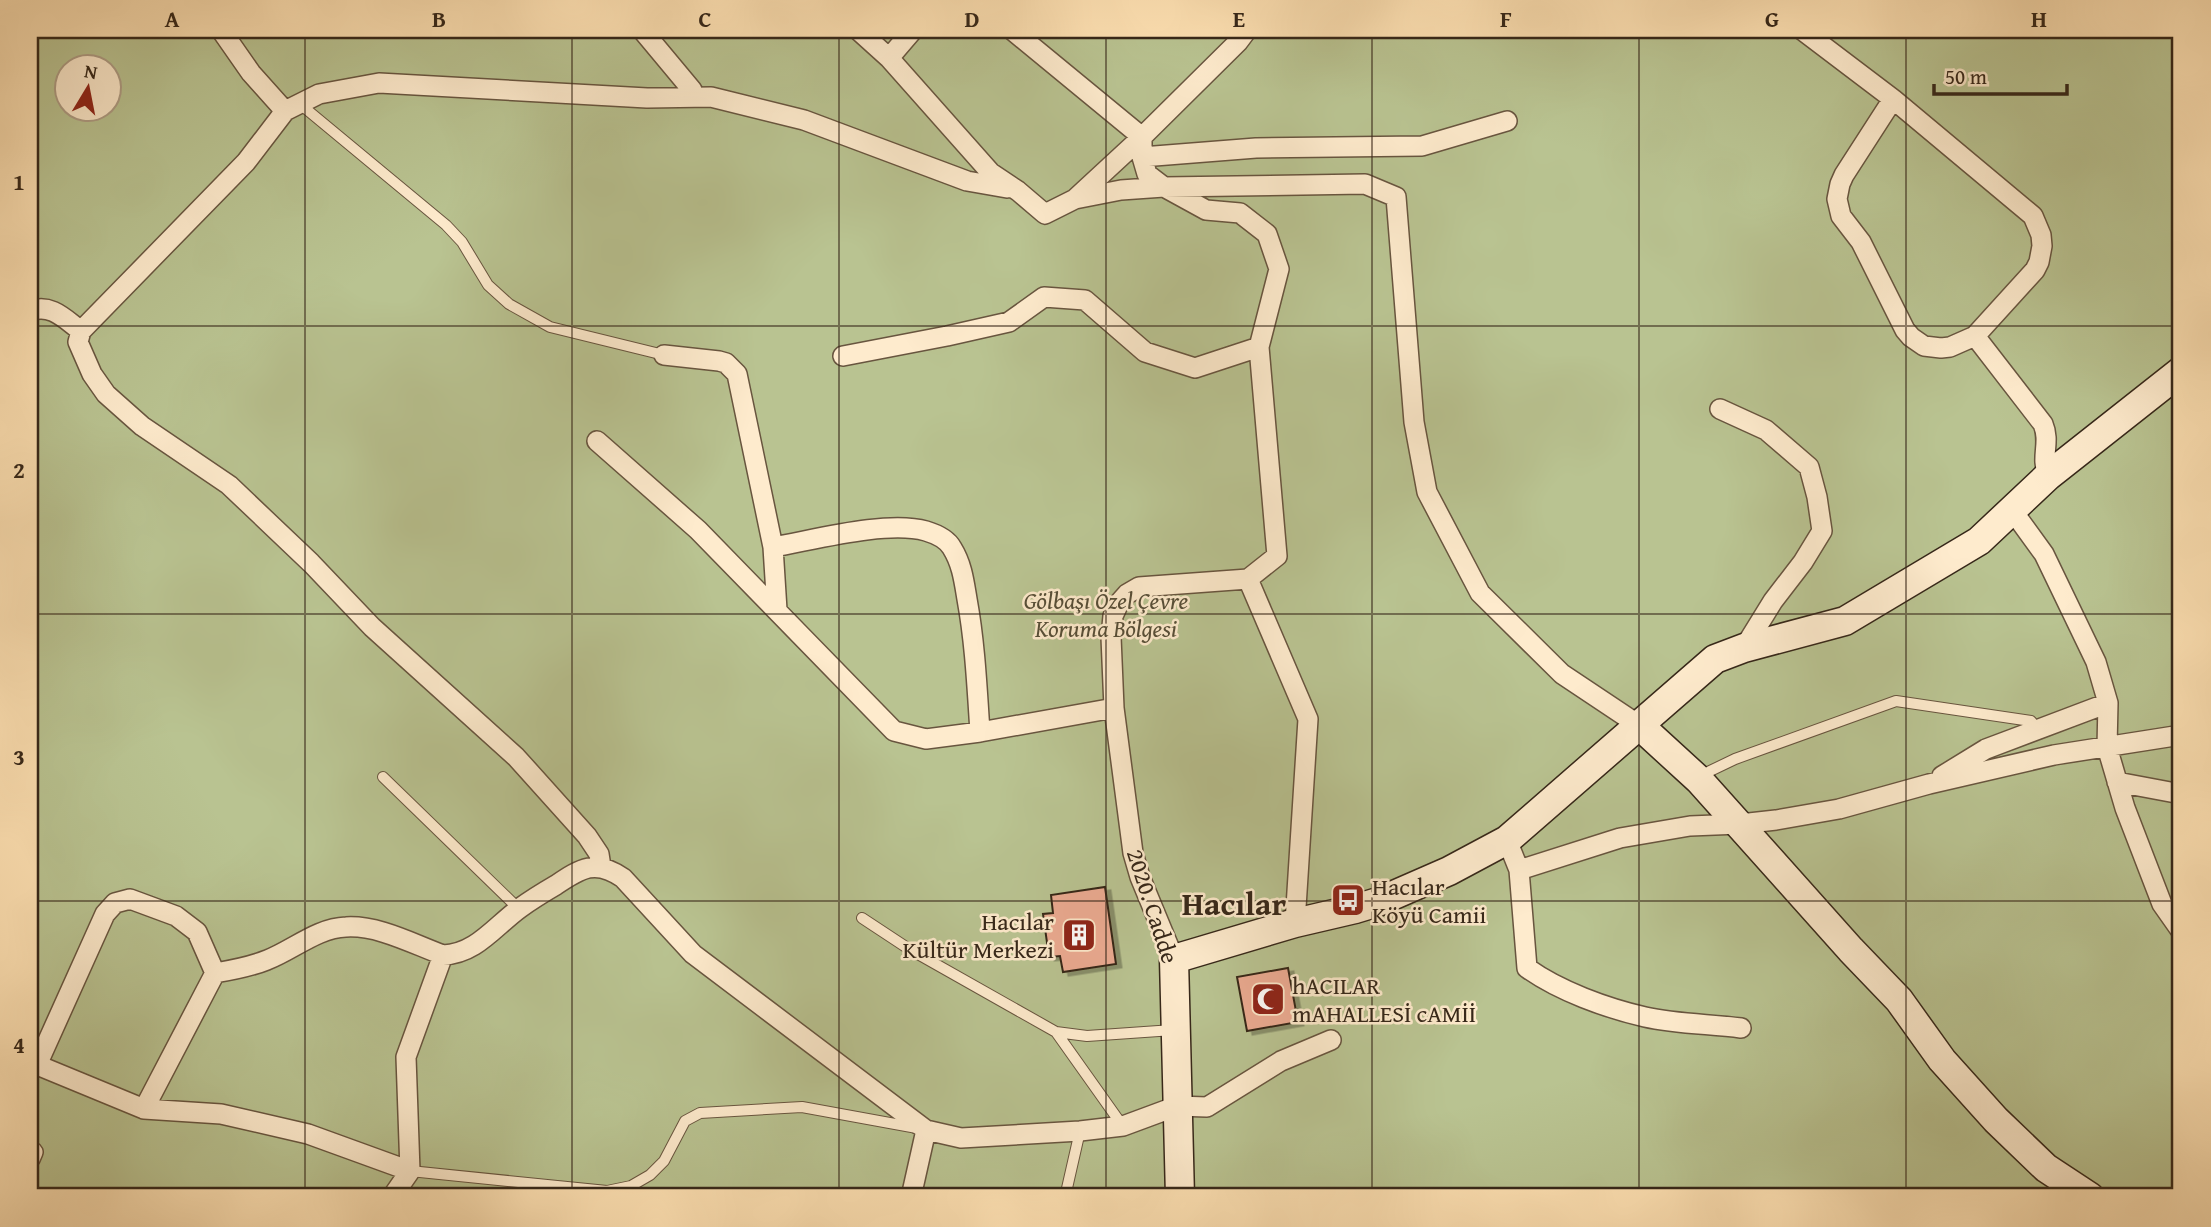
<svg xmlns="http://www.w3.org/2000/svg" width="2211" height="1227" font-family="'Gentium Book Plus',serif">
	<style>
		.green { fill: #b9c391; stroke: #787555; stroke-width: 2; fill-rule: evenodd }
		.building { fill: #ecab92; stroke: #362719; stroke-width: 2; filter: url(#shadow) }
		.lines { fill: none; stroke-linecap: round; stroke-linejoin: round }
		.lane-casing { stroke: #68553f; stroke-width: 12 }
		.street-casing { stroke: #68553f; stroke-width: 22 }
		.secondary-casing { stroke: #362719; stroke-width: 31 }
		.lane { stroke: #feebcd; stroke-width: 10 }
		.street { stroke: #feebcd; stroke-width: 19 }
		.secondary { stroke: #feebcd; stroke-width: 28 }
		.grid { fill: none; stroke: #362719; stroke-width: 2; stroke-opacity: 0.55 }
		.labels { text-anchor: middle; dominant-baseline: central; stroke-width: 5; stroke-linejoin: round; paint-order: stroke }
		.park-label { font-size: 24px; font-style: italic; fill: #574e37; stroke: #feebcd }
		.poi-label { font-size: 24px; fill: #362719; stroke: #feebcd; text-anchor: start }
		.street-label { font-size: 24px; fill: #362719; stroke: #feebcd }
		.district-label { font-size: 32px; font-weight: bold; fill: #362719; stroke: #feebcd }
		.neatline { fill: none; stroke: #362719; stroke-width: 2.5 }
		.grid-label { font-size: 23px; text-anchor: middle; font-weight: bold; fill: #362719 }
	</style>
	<defs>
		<filter id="shadow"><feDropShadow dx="5.5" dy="3.5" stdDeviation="0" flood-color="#0004"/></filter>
	</defs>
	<rect width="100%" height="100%" fill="#fde0b2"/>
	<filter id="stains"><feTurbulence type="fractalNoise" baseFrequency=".00286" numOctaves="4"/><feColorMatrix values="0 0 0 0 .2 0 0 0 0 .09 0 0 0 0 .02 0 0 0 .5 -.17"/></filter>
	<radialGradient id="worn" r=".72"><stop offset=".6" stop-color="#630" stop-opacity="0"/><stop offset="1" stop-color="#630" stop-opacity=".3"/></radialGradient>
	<!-- green -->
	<path class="green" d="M 30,30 L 2181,30 L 2181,1197 L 30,1197 ZM 66,66 L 108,66 L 108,108 L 66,108 Z"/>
	<!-- building -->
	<path class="building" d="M 1105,887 L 1116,964 L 1063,972 L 1060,956 L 1049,957 L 1043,914 L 1053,913 L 1051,895 Z
		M 1288,968 L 1298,1022 L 1247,1031 L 1237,977 Z"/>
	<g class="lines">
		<!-- lane casing -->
		<g class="lane-casing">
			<path id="lane" d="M 300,104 L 446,225 L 462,242 L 488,285 L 509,304 L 550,327 L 664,355
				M 383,777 L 519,909
				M 1700,779 L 1710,771 L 1735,759 L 1896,701 L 2031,721 L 2038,730
				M 862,918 L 909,949 L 1056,1032 L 1087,1036 L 1173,1030
				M 1056,1032 L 1122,1125
				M 410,1171 L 607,1191 L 631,1186 L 650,1175 L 664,1161 L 685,1121 L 700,1113 L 802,1107 L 917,1128
				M 1065,1197 L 1080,1131"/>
		</g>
		<!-- street casing -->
		<g class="street-casing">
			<path id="street" d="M 221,30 L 251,73 L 285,111
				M 642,30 L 692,90 L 693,97
				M 858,30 L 889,58 L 991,173 L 1018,191 L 1045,214 L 1075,199 L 1121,190 L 1164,187 L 1365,184 L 1396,197 L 1414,422 L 1427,492 L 1480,593 L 1562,674 L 1640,726
				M 1012,30 L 1142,137 L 1142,157 L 1147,174 L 1164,187 L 1206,210 L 1240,213 L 1267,234 L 1279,269 L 1259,347 L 1277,556 L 1248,579 L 1139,587 L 1127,594 L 1119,603 L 1113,616 L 1111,637 L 1114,708 L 1133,853 L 1140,877 L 1174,959
				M 1802,30 L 1893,99 L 2033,216 L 2041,235 L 2042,246 L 2039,262 L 2035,270 L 1975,336 L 1950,347 L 1941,348 L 1924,346 L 1911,337 L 1905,330 L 1861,242 L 1841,216 L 1837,199 L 1840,184 L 1844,175 L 1893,99
				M 889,58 L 913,30
				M 1142,157 L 1256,148 L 1422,146 L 1507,121
				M 1076,198 L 1142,137 L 1238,42 L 1247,30
				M 30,311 C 51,303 65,319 81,331 L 246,162 L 285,111 L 319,94 L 379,83 L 647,98 L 711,97 L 804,120 L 967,181 L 1007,188
				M 81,331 L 78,342 L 92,374 L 106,394 L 142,426 L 229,485 L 311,563 L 372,627 L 516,757 L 587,836 L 599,854 L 601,867
				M 1975,336 L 2043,424 C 2051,443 2040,456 2048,476
				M 664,355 L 719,361 L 726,363 L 737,374 L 773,547 L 777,610
				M 843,356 L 947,336 L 1009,322 L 1044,297 L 1085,300 L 1145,352 L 1195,368 L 1259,347
				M 1720,409 L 1766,430 L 1809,467 L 1817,497 L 1822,531 L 1803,562 L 1773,601 L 1744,648
				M 597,441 L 698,530 L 894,731 L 926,739 L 980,732 L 1114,708
				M 2012,510 L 2044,554 L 2096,662 L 2108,703 L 2107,747 L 2125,808 L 2162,904 L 2181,931
				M 773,547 C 814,540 887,520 926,531 C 936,534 947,539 952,548 C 962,564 964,581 967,599 C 975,643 977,687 980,732
				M 1248,579 L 1308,719 L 1295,923
				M 1942,776 L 1986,749 L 2108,703
				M 2117,782 L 2181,794
				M 1507,840 L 1519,870 L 1527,968 C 1559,991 1606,1008 1645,1017 C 1676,1024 1710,1024 1741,1028
				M 1519,870 L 1620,838 L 1690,826 L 1740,824 L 1776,820 L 1839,809 L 1929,784 L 2054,755 L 2181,735
				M 30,1062 L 144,1109 L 215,973 C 233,970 250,967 267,960 C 293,950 317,928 346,927 C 378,925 413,944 443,955 C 476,954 495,926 520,908 C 531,900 544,892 556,885 C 581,868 596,859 623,878 L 693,954 L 926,1130
				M 37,1065 L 105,914 L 115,903 L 130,899 L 176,916 L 197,932 L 215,973
				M 144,1109 L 221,1114 L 308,1134 L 410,1171
				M 30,1159 L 33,1152
				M 392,1197 L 410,1171 L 406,1057 L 443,955
				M 911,1197 L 926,1130 L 961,1138 L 1080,1131 L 1123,1126 L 1177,1106 L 1207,1107 L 1281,1061 L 1331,1040"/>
		</g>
		<!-- secondary casing -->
		<g class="secondary-casing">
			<path id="secondary" d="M 1640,726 L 1699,780 L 1851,950 L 1899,1000 L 1942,1060 L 1996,1120 L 2046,1168 L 2090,1197
				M 1180,1197 L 1174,959 L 1295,923 L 1355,909 L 1378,902 L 1449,871 L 1507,840 L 1715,659 L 1744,648 L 1845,621 L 1979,541 L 2048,476 L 2181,371"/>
		</g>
		<!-- lane -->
		<use href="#lane" class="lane"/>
		<!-- street -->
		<use href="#street" class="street"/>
		<!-- secondary -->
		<use href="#secondary" class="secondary"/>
	</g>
	<!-- grid -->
	<path class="grid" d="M 305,30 L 305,1197M 572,30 L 572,1197M 839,30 L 839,1197M 1106,30 L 1106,1197M 1372,30 L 1372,1197M 1639,30 L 1639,1197M 1906,30 L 1906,1197M 30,326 L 2181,326M 30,614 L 2181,614M 30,901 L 2181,901"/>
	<!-- icons -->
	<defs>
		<g id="bus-square" transform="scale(1.75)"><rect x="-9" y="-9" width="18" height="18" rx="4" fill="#8f2418" stroke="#feebcd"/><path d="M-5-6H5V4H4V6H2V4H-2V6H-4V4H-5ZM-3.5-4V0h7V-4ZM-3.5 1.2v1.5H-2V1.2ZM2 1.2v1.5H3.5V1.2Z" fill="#fff"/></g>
		<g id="building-square" transform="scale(1.75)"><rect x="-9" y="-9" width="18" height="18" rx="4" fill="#8f2418" stroke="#feebcd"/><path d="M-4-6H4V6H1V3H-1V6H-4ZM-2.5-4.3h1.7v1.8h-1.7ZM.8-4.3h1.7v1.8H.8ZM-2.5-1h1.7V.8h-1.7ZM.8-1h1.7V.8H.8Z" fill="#fff"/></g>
		<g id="mosque-square" transform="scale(1.75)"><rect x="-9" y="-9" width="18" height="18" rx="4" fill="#8f2418" stroke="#feebcd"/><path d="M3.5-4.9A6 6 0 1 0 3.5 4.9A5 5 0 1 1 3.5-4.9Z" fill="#fff"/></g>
	</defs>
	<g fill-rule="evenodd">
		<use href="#bus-square" x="1348" y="900"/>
		<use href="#building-square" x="1079" y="935"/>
		<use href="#mosque-square" x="1268" y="999"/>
	</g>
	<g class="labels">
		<!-- park labels -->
		<g class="park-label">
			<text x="1106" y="600">Gölbaşı Özel Çevre<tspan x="1106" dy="28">Koruma Bölgesi</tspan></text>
		</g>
		<!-- poi labels -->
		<g class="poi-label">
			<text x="1372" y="886">Hacılar<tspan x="1372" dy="28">Köyü Camii</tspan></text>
			<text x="1054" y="921" text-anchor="end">Hacılar<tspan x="1054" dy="28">Kültür Merkezi</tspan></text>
			<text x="1292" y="985">hACILAR<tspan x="1292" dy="28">mAHALLESİ cAMİİ</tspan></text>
		</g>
		<!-- street labels -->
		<g class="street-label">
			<text transform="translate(1153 906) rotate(72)">2020. Cadde</text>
		</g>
		<!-- district labels -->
		<g class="district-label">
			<text x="1234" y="903">Hacılar</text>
		</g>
	</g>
	<!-- margin -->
	<rect width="2211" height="1227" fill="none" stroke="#fde0b2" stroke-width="77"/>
	<!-- north arrow -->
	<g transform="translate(88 88) rotate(10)"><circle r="33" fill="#feebcd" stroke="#ae9d85" stroke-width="2"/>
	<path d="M0-5L12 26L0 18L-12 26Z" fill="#8f2418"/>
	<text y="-10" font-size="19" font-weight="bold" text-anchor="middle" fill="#362719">N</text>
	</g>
	<!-- scale -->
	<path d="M1934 84v10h133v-10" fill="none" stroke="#362719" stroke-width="3.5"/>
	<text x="1945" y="84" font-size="21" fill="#362719" stroke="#feebcd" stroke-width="5" paint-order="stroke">50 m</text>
	<rect x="38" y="38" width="2134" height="1150" class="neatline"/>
	<g class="grid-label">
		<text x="172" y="27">A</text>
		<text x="439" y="27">B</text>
		<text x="705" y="27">C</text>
		<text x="972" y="27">D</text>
		<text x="1239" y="27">E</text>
		<text x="1506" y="27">F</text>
		<text x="1772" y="27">G</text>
		<text x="2039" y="27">H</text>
		<text x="19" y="190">1</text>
		<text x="19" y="478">2</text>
		<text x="19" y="765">3</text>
		<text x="19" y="1053">4</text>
	</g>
	<rect width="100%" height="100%" filter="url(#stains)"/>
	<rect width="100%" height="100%" fill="url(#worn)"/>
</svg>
